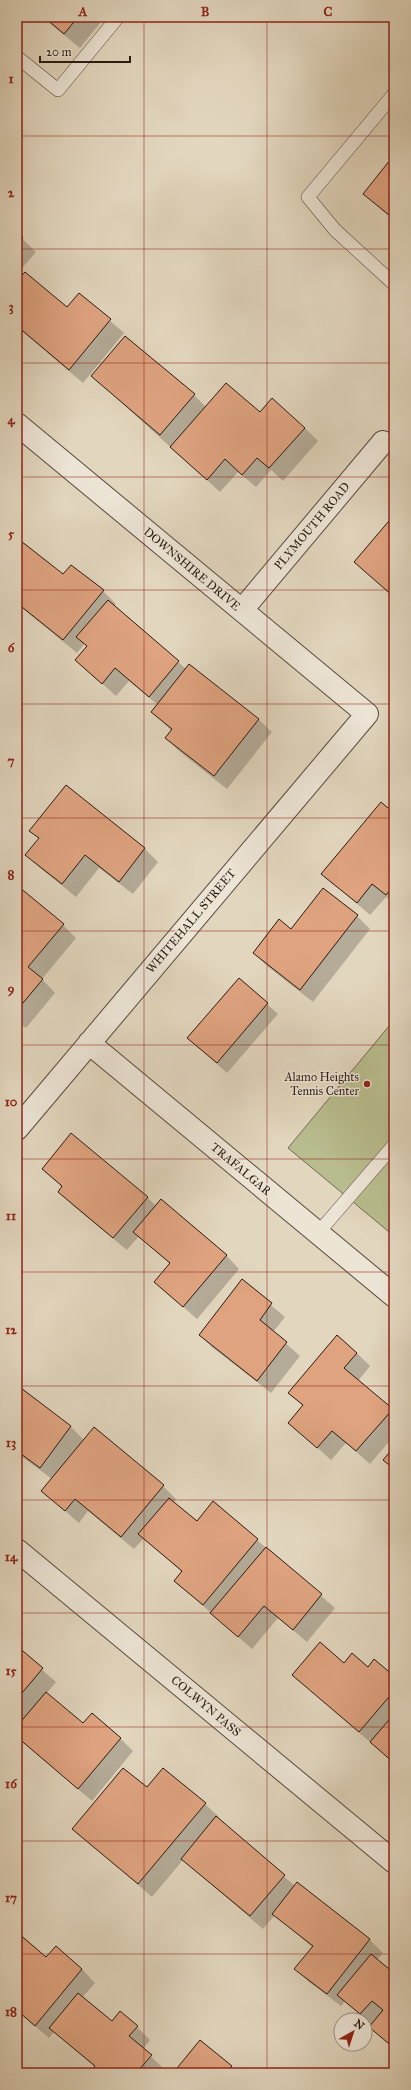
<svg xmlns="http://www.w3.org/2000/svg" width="411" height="2090" font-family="'IM FELL Great Primer',serif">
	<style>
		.green { fill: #b8bc8e; stroke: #706b50 }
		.shadow { fill: #0003 }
		.building { fill: #dfa380; stroke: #291a12 }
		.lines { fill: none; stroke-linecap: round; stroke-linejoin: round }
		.lane-casing { stroke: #57493d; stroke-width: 14 }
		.street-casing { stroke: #57493d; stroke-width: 24 }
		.lane { stroke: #ece4d5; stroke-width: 13 }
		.street { stroke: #ece4d5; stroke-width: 22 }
		.grid { fill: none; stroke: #8f2418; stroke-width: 1; stroke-opacity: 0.55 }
		.poi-dot { fill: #8f2418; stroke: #ece4d5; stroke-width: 1.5 }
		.labels { text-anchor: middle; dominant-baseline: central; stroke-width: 3; stroke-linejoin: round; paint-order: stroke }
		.street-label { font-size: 12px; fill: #291a12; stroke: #ece4d5 }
		.poi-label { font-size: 12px; fill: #291a12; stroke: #ece4d5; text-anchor: end }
		.neatline { fill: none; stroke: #8f2418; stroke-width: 1.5 }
		.grid-label { font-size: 13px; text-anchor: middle; font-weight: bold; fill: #8f2418 }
	</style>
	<rect width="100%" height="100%" fill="#e2d6be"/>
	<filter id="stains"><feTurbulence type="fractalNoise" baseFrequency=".005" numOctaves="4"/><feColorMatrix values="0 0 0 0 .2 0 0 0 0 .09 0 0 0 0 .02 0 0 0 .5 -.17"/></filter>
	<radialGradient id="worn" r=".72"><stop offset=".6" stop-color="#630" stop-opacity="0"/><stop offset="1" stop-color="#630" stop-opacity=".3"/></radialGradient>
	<!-- green -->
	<path class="green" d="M 394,1020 L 394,1236 L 288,1148 Z"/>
	<!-- shadow -->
	<path class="shadow" d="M 42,17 L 94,17 L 100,23 L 80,48 Z
		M 394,156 L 394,221 L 364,194 Z
		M 17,234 L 36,252 L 17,274 Z
		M 17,283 L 68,308 L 79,294 L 124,333 L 83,383 L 17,327 Z
		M 92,376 L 194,395 L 206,407 L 260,414 L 305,428 L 318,441 L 283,481 L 271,470 L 256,487 L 238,472 L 220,492 Z
		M 394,516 L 394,597 L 355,562 Z
		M 17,548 L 64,576 L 103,591 L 116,604 L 114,606 L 186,669 L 258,719 L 272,732 L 227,789 L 179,751 L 166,738 L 172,731 L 152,712 L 158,705 L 129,681 L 116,696 L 76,660 L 87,646 L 85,643 L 77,653 L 17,604 Z
		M 66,786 L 145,849 L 158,862 L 133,894 L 99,868 L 76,897 L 40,868 L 26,855 L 39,839 L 31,831 Z
		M 394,814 L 394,903 L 386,897 L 370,915 L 323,874 Z
		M 17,891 L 63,925 L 76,938 L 42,979 L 55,993 L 26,1028 L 17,1021 Z
		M 357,916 L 370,929 L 313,1002 L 267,966 L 254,953 L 292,931 Z
		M 239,979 L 278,1014 L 227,1073 L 188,1038 Z
		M 43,1169 L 147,1197 L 156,1206 L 226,1255 L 239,1269 L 197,1319 L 155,1282 L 170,1264 L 139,1236 L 127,1250 L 72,1205 L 59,1191 L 62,1187 Z
		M 242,1281 L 285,1317 L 273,1332 L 300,1356 L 271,1393 L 213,1348 L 200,1335 Z
		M 17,1343 L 22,1349 L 17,1355 Z
		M 357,1353 L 370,1366 L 358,1381 L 394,1412 L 394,1436 L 370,1464 L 346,1443 L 331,1460 L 289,1422 L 303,1406 L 289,1393 Z
		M 17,1386 L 71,1427 L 84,1440 L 163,1486 L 176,1499 L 173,1503 L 197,1522 L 257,1540 L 335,1608 L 307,1642 L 278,1618 L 252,1649 L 175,1581 L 182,1572 L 144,1538 L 134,1549 L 88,1511 L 79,1523 L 42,1491 L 52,1479 L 17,1453 Z
		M 17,1648 L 56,1682 L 46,1694 L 83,1725 L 120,1738 L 133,1751 L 92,1801 L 17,1737 Z
		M 344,1664 L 368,1668 L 394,1677 L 394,1763 L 293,1675 Z
		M 163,1769 L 205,1804 L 219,1817 L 217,1819 L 295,1886 L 297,1883 L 370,1940 L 383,1953 L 377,1960 L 394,1974 L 394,2049 L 370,2027 L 372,2025 L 345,2001 L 341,2006 L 309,1982 L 296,1969 L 312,1947 L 275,1915 L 263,1929 L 183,1860 L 152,1897 L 74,1829 L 147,1789 Z
		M 18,1935 L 47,1958 L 56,1948 L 82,1969 L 95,1983 L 82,1998 L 112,2022 L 137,2027 L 150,2040 L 143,2049 L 164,2069 L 161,2073 L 90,2073 L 95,2067 L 54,2032 L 49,2038 L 17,2011 Z
		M 231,2067 L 237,2073 L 174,2073 Z"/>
	<!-- building -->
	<path class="building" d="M 44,17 L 78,17 L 64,34 Z
		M 394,155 L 394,219 L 363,194 Z
		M 17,232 L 23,238 L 17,245 Z
		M 25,272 L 67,307 L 79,293 L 111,319 L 69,370 L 17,326 L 17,281 Z
		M 125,336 L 195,394 L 160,435 L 91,376 Z
		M 226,383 L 260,412 L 272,398 L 305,428 L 269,468 L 257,458 L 242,475 L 225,459 L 207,480 L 170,447 Z
		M 394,515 L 394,597 L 354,562 Z
		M 21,541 L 63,574 L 71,565 L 104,590 L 63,640 L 17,603 L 17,546 Z
		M 108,600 L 179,661 L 149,697 L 115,668 L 102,684 L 75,660 L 87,646 L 76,637 Z
		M 189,664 L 259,719 L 214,776 L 165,738 L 172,729 L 151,712 Z
		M 66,785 L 145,848 L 119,882 L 85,855 L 62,884 L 25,855 L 39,838 L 29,831 Z
		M 381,802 L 394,813 L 394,859 L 392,862 L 394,864 L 394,885 L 386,895 L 372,884 L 357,903 L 321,874 Z
		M 19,887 L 64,924 L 28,967 L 43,979 L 17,1010 L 17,890 Z
		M 323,888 L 358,915 L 300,990 L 253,953 L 279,919 L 291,929 Z
		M 239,978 L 268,1003 L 217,1063 L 187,1038 Z
		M 71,1133 L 148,1197 L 113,1238 L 58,1192 L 62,1186 L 42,1169 Z
		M 161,1199 L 227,1255 L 183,1307 L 154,1282 L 170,1263 L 133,1232 Z
		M 242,1279 L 272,1303 L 260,1320 L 287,1342 L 257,1381 L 199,1335 Z
		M 337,1335 L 357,1353 L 344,1368 L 393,1409 L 356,1451 L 332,1431 L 317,1448 L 288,1423 L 303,1405 L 288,1393 Z
		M 17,1385 L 71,1426 L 40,1468 L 17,1451 Z
		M 94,1427 L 164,1485 L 121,1537 L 75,1499 L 65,1511 L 41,1491 Z
		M 394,1447 L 394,1469 L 383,1460 Z
		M 169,1498 L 197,1521 L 213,1501 L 258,1539 L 203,1605 L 174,1581 L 182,1571 L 138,1534 Z
		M 266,1547 L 322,1594 L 293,1630 L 264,1606 L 238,1637 L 210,1613 Z
		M 320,1642 L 344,1663 L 352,1653 L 368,1667 L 374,1659 L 394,1676 L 394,1691 L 359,1732 L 292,1675 Z
		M 17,1646 L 43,1668 L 17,1699 Z
		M 46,1692 L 83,1723 L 92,1713 L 121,1738 L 78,1789 L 17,1737 L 17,1726 Z
		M 394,1714 L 394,1763 L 370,1742 Z
		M 123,1768 L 147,1787 L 163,1768 L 206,1803 L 138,1884 L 72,1829 Z
		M 216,1816 L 285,1875 L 250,1916 L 181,1859 Z
		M 297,1882 L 370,1939 L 327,1994 L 294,1969 L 313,1946 L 272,1914 Z
		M 18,1933 L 46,1957 L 56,1946 L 82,1969 L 35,2026 L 17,2010 Z
		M 371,1954 L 394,1973 L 394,2048 L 369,2027 L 383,2010 L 372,2001 L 360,2014 L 337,1995 Z
		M 78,1993 L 112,2021 L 120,2011 L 138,2026 L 129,2036 L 152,2055 L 136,2073 L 89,2073 L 95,2066 L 49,2028 Z
		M 200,2040 L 232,2066 L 226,2073 L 173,2073 Z"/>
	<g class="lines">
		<!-- lane casing -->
		<g class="lane-casing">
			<path id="lane" d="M 17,57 L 58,90 L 118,17
				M 394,94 L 308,197 L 335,230 L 394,284
				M 318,1233 L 394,1145"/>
		</g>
		<!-- street casing -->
		<g class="street-casing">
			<path id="street" d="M 17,424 L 367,714 L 17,1129
				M 242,610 L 383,442
				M 89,1043 L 394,1296
				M 17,1550 L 394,1862"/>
		</g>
		<!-- lane -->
		<use href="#lane" class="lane"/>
		<!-- street -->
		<use href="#street" class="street"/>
	</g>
	<!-- grid -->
	<path class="grid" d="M 144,17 L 144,2073M 267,17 L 267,2073M 17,136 L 394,136M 17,249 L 394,249M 17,363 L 394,363M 17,477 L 394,477M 17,590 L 394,590M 17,704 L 394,704M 17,818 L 394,818M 17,931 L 394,931M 17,1045 L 394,1045M 17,1159 L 394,1159M 17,1272 L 394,1272M 17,1386 L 394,1386M 17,1500 L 394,1500M 17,1613 L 394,1613M 17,1727 L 394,1727M 17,1841 L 394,1841M 17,1954 L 394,1954"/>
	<!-- markers -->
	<circle class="poi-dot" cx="367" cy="1084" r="4"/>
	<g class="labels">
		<!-- street labels -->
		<g class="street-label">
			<text transform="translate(312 526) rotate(-50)">PLYMOUTH ROAD</text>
			<text transform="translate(192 569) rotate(40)">DOWNSHIRE DRIVE</text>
			<text transform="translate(191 921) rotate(-50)">WHITEHALL STREET</text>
			<text transform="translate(241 1169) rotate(40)">TRAFALGAR</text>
			<text transform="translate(206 1706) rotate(40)">COLWYN PASS</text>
		</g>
		<!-- poi labels -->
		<g class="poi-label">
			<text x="359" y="1077">Alamo Heights<tspan x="359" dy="14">Tennis Center</tspan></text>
		</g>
	</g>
	<!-- margin -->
	<rect width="411" height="2090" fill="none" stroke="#e2d6be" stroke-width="44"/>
	<!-- north arrow -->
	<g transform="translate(353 2032) rotate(39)"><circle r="19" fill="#ece4d5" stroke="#9e9387"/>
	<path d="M0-3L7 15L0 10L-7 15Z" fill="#8f2418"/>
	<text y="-6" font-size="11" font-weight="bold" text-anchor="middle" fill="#291a12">N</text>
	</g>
	<!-- scale -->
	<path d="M40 56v6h90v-6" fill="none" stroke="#291a12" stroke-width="2"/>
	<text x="46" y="56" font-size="12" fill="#291a12" stroke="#ece4d5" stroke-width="3" paint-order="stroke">20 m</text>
	<rect x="22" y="22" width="367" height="2046" class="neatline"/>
	<g class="grid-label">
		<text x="83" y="16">A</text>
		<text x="205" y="16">B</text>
		<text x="328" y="16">C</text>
		<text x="11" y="83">1</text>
		<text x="11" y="197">2</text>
		<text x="11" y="311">3</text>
		<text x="11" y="424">4</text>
		<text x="11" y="538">5</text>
		<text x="11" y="652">6</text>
		<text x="11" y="765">7</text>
		<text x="11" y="879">8</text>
		<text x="11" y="993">9</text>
		<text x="11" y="1106">10</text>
		<text x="11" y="1220">11</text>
		<text x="11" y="1334">12</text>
		<text x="11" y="1447">13</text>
		<text x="11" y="1561">14</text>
		<text x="11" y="1675">15</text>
		<text x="11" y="1788">16</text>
		<text x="11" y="1902">17</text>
		<text x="11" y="2016">18</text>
	</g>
	<rect width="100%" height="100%" filter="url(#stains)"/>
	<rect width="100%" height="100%" fill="url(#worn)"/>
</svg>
